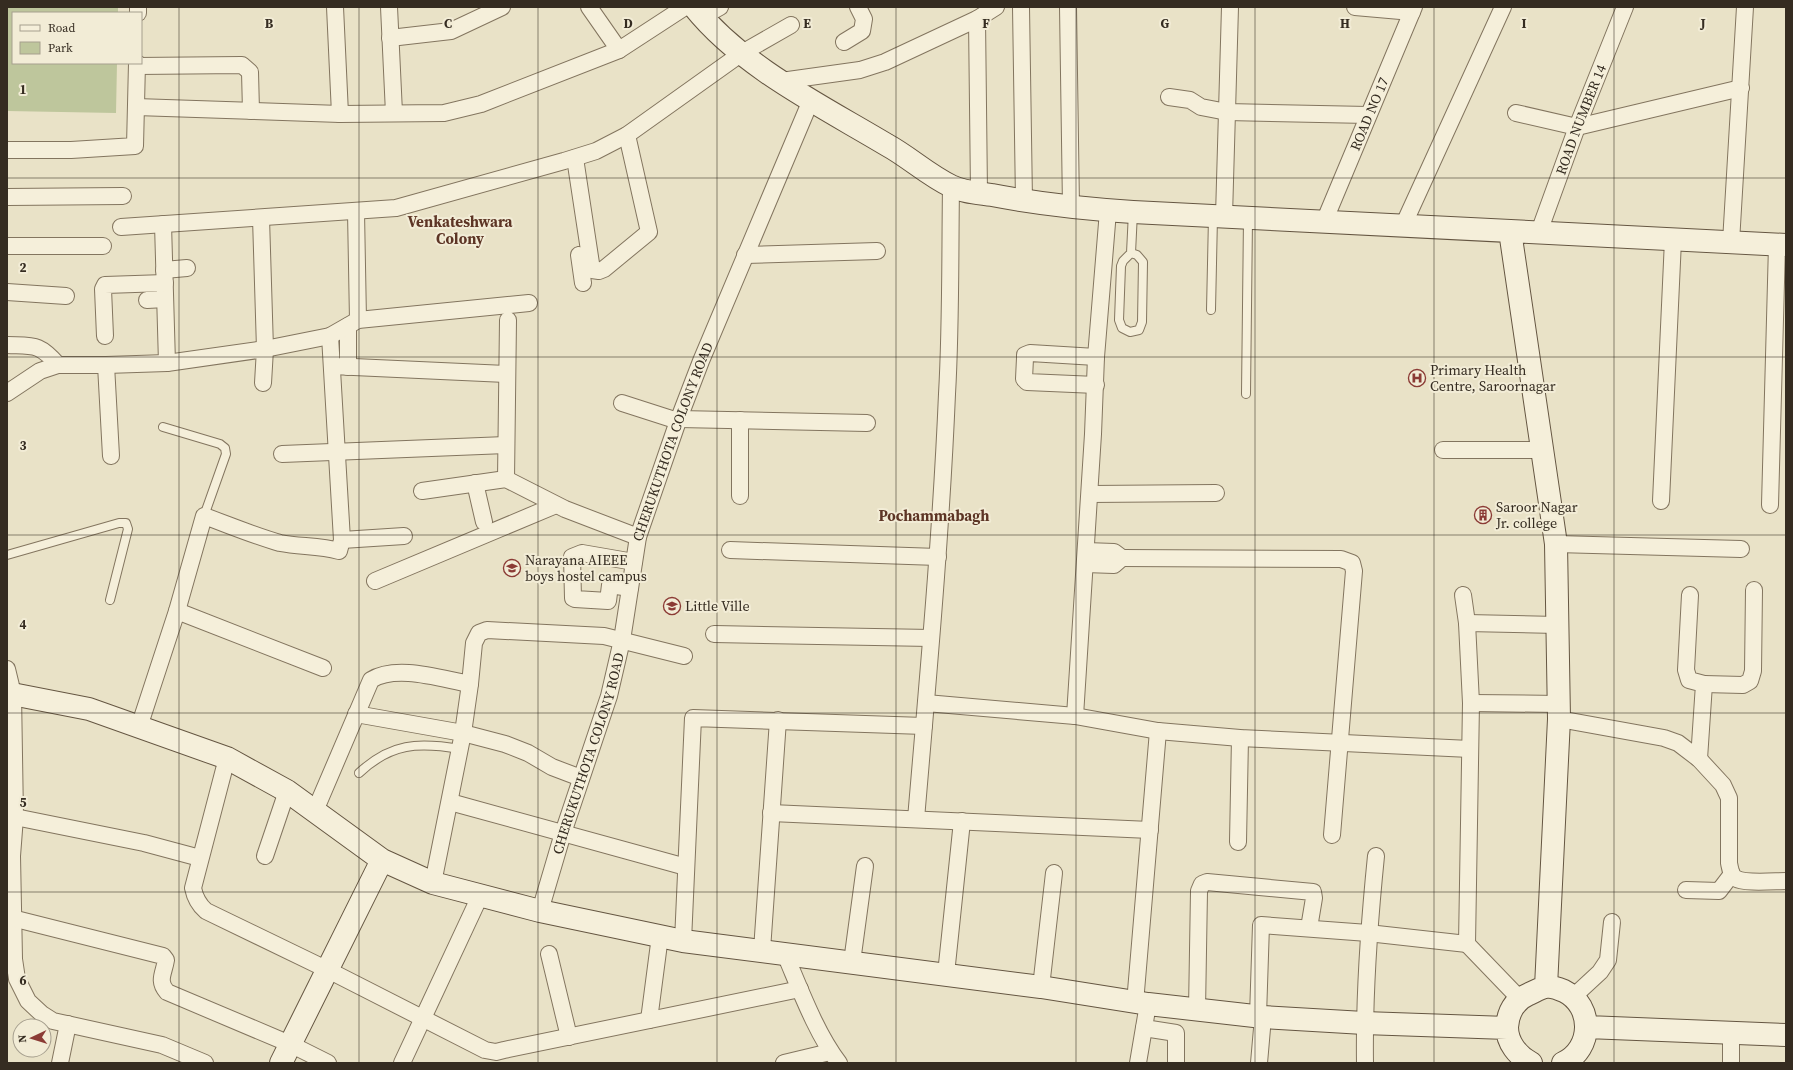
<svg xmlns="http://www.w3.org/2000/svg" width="1793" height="1070" font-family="'Source Serif 4',serif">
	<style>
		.green { fill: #bec69c }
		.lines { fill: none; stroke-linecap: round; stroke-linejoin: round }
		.lane-casing { stroke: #83755f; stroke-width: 10 }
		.street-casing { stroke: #83755f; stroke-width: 18 }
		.secondary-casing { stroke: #655642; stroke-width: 24 }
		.lane { stroke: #f5efda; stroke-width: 8 }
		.street { stroke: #f5efda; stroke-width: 16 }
		.secondary { stroke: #f5efda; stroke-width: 22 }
		.grid { fill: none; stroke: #352c21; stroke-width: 1; stroke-opacity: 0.55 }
		.labels { text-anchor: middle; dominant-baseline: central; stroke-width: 4; stroke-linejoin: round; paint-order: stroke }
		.street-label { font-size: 14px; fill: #352c21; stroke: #f2ecd6 }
		.poi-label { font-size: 14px; fill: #352c21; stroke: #f2ecd6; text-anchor: start }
		.neighbourhood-label { font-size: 15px; font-weight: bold; fill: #5d3525; stroke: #f2ecd6 }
		.grid-label { font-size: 13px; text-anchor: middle; font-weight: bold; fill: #352c21; stroke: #f2ecd6; stroke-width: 4; stroke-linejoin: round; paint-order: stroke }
	</style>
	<rect width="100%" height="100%" fill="#e9e2c7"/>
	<!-- green -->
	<path class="green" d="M 7,7 L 118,7 L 118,13 L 13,13 L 13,63 L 117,63 L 116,113 L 7,111 Z"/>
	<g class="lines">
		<!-- lane casing -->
		<g class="lane-casing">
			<path id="lane" d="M 1131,253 L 1137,255 L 1143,262 L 1142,322 L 1139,330 L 1130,332 L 1122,328 L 1119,320 L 1121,266 L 1123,261 Z
				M 1131,253 L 1133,212
				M 1211,310 L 1213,217
				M 1246,394 L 1248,219
				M 163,427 L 220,444 L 225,448 L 226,454 L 204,516
				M 7,555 L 119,523 L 126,523 L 128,529 L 110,600
				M 359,773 C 391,743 418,742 460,749"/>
		</g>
		<!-- street casing -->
		<g class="street-casing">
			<g id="street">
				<path d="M 335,7 L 340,114"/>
				<path d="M 389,7 L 394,113"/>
				<path d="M 589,7 L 619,50"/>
				<path d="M 1021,7 L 1024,201"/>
				<path d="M 1068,7 L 1071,207"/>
				<path d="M 1355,7 L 1412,12"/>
				<path d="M 138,13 L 138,7"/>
				<path d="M 702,17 L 720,7"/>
				<path d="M 977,19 L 979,193"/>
				<path d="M 390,38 L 451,31 L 502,7"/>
				<path d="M 844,42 L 862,31 L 864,19 L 858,7"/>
				<path d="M 137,66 L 242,65 L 250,72 L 251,111"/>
				<path d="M 781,81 L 860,70 L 885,62 L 977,19 L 996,7"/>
				<path d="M 1169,97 L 1190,100 L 1201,107 L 1227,112 L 1368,115"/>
				<path d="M 136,107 L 340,114 L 444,113 L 481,104 L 619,50 L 685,7"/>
				<path d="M 1516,113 L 1577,127 L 1741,88"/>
				<path d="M 7,150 L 71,150 L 135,146 L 137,63"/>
				<path d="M 575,158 L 592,270 L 599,271 L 604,269 L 649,232 L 627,135"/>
				<path d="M 7,197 L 123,196"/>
				<path d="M 356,212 L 358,320"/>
				<path d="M 1224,216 L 1230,7"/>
				<path d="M 261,218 L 265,349 L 263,383"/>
				<path id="s1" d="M 1324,222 L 1414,7"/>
				<path d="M 163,224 L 167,363"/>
				<path d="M 1403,226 L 1503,7"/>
				<path d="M 121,227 L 396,208 L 564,161 L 596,151 L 627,135 L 742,53 L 791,25"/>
				<path id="s2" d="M 1539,232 L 1577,127 L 1625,7"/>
				<path d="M 1731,242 L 1745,7"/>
				<path d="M 7,246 L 103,246"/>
				<path d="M 579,255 L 583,283"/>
				<path d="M 745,255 L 877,251"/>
				<path d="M 164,270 L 187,268"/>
				<path d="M 7,292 L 66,296"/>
				<path d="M 147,300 L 165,299"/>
				<path d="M 348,326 L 348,367"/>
				<path d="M 105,336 L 103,289 L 105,285 L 165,283"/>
				<path d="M 7,345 C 34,346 39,343 58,365"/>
				<path d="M 106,365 L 111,456"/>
				<path d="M 332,366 L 506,374"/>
				<path d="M 1096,385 L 1027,382 L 1024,379 L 1025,358 L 1025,355 L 1030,353 L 1096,357"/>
				<path d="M 7,393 L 40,371 L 58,365 L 106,365 L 167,363 L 265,349 L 330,336 L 358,320 L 529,303"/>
				<path d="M 622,403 L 678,421"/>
				<path d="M 679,419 L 867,423"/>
				<path d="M 740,420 L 740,496"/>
				<path d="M 1443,450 L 1542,450"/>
				<path d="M 282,454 L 506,445"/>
				<path d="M 506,479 L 508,320"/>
				<path d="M 475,483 L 484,522"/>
				<path d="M 422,491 L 506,479 L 565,509 L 638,537"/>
				<path d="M 1090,494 L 1216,493"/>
				<path d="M 1661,501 L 1673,240"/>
				<path d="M 1770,505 L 1777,245"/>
				<path d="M 342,540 L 404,536"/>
				<path d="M 1556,544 L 1741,549"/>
				<path d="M 730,550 L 938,557"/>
				<path d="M 1122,558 L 1341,559 L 1352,563 L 1354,571 L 1332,835"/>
				<path d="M 1085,564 L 1114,565 L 1122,558 L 1114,552 L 1086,551"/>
				<path d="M 375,581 L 556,505"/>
				<path d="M 630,588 L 610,585 L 608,601 L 575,599 L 573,598 L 572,557 L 582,553 L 634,562"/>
				<path d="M 1463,595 L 1467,623"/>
				<path d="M 1690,595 L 1686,670 L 1689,680 L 1704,684 L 1699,759"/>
				<path d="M 177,611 L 323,668"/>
				<path d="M 714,634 L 931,638"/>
				<path d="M 7,669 L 13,694 L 15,817 L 12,856 L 14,959 L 17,979 L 28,1001 L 42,1014 L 53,1021 L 162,1045 L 205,1063"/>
				<path d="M 1704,684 L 1743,685 L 1750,681 L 1753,671 L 1754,590"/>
				<path d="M 926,703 L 1075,716 L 1158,731 L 1240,738 L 1470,749"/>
				<path d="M 1471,703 L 1559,704"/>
				<path d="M 356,714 L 463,733 L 505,744 L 528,753 L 552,767 L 581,778"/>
				<path d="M 1075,716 L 1093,434 L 1096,357 L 1108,211"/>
				<path d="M 1559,719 L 1664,738 L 1678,743 L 1699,759 L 1723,785 L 1729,798 L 1729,863 C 1730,868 1731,875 1735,878 C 1744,884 1774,881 1786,881"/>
				<path d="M 139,727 L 177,611 L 204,516 C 229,525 255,536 280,543 C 300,547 320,545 339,551 L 342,540 L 330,336"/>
				<path d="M 227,758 L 193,888 C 195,898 199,905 206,911 L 328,970 L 485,1050 L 496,1052 L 504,1050 L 800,989"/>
				<path d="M 450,802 L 686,867"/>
				<path d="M 315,811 L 371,680 C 397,664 441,679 470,684"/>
				<path d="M 771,813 L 1150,830"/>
				<path d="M 15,817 L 144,843 L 200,858"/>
				<path d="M 916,819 C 928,677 941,536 947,394 C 951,325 950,256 951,187"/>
				<path d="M 1238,842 L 1240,738"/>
				<path d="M 265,856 L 287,791"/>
				<path d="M 433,883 L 463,733 L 470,684 L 474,643 L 479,633 L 487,630 L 604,636 L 684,656"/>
				<path d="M 1686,890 L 1719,891 L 1732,874"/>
				<path id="s3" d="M 540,911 L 563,833 L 609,696 L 622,640 L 638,537 L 678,421 L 701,361 L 811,100"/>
				<path d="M 12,918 L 163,956 L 166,960 C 164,973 157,981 167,992 L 290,1044 L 328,1063"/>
				<path d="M 683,941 L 693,718 L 924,726"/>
				<path d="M 762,950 L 778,720"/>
				<path d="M 549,954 L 569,1037"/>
				<path d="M 785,954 C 800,989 816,1033 839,1063"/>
				<path d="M 852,962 L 865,866"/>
				<path d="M 946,974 L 962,821"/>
				<path d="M 1041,987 L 1054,873"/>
				<path d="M 1573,997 L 1600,972 L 1608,960 L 1612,922"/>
				<path d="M 1519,998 L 1467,944 L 1471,703 L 1467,623 L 1557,625"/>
				<path d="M 1135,1003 L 1158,731"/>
				<path d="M 1197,1010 L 1199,891 L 1202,884 L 1207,882 L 1313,892 L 1314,898 L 1309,928"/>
				<path d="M 1258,1016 L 1261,925 L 1368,933 L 1467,944"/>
				<path d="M 649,1020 L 660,936"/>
				<path d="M 1144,1028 L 1176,1033 L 1176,1063"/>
				<path d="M 60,1063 L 68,1024"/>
				<path d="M 402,1063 L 480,896"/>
				<path d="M 784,1063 L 830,1052"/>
				<path d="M 1138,1063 L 1148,1004"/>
				<path d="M 1259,1063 L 1263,1017"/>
				<path d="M 1365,1063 C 1364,994 1369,925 1376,856"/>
				<path d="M 1731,1063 L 1731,1033"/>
			</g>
		</g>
		<!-- secondary casing -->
		<g class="secondary-casing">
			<path id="secondary" d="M 694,7 C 742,67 822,106 887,145 C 909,157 928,175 951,186 C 962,192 979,193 992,195 C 1039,204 1086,209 1133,212 L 1786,245
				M 1510,231 L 1556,544 L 1559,719 L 1546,987
				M 7,693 L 89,709 L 227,758 L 287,791 L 382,860 L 433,883 L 540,911 L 683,941 L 1041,987 L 1148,1004 L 1263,1017 L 1364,1023 L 1507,1028
				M 1587,1027 L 1786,1035
				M 281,1063 L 382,860
				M 1531,1063 C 1518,1056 1507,1043 1507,1027 C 1508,1011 1515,1000 1529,994 C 1534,992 1540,988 1546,987 C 1551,986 1559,989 1564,991 C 1594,1006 1593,1049 1563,1063"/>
		</g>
		<!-- lane -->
		<use href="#lane" class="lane"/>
		<!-- street -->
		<use href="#street" class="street"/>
		<!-- secondary -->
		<use href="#secondary" class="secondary"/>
	</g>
	<!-- grid -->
	<path class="grid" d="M 179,7 L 179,1063M 359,7 L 359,1063M 538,7 L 538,1063M 717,7 L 717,1063M 896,7 L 896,1063M 1076,7 L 1076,1063M 1255,7 L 1255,1063M 1434,7 L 1434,1063M 1614,7 L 1614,1063M 7,178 L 1786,178M 7,357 L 1786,357M 7,535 L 1786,535M 7,713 L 1786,713M 7,892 L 1786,892"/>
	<!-- icons -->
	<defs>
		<g id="hospital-ring" transform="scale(0.9)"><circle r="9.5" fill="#f2ecd6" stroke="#8b3b35" stroke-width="1.5"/><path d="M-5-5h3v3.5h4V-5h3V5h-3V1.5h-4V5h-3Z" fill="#8b3b35"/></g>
		<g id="building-ring" transform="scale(0.9)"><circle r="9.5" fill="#f2ecd6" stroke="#8b3b35" stroke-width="1.5"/><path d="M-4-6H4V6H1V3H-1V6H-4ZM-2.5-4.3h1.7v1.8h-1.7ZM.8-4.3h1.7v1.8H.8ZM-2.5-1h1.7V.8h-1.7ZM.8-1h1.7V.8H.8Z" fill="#8b3b35"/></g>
		<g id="university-ring" transform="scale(0.9)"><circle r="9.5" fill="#f2ecd6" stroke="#8b3b35" stroke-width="1.5"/><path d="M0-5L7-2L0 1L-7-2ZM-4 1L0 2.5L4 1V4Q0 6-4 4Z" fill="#8b3b35"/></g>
		<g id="school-ring" transform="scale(0.9)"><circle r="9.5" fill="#f2ecd6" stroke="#8b3b35" stroke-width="1.5"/><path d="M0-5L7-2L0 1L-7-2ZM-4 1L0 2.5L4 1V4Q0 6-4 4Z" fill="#8b3b35"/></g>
	</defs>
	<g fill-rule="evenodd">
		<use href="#hospital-ring" x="1417" y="378"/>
		<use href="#building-ring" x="1483" y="515"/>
		<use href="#university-ring" x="512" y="568"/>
		<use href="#school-ring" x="672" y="606"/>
	</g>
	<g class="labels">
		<!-- street labels -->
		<g class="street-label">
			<text stroke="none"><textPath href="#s1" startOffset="117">ROAD NO 17</textPath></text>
			<text stroke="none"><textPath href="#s2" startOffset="120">ROAD NUMBER 14</textPath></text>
			<text stroke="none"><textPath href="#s3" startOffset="489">CHERUKUTHOTA COLONY ROAD</textPath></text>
			<text stroke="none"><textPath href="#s3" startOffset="165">CHERUKUTHOTA COLONY ROAD</textPath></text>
		</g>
		<!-- poi labels -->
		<g class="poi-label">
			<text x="1430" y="370">Primary Health<tspan x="1430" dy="16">Centre, Saroornagar</tspan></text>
			<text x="1496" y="507">Saroor Nagar<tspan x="1496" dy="16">Jr. college</tspan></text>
			<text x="525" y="560">Narayana AIEEE<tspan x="525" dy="16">boys hostel campus</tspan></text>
			<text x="685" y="606">Little Ville</text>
		</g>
		<!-- neighbourhood labels -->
		<g class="neighbourhood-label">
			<text x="460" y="221">Venkateshwara<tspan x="460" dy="17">Colony</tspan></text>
			<text x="934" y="515">Pochammabagh</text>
		</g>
	</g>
	<g class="grid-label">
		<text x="269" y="28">B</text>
		<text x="448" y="28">C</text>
		<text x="628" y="28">D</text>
		<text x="807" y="28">E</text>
		<text x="986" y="28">F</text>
		<text x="1165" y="28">G</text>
		<text x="1345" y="28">H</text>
		<text x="1524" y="28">I</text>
		<text x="1703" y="28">J</text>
		<text x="23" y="94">1</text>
		<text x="23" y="272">2</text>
		<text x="23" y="450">3</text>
		<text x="23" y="629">4</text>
		<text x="23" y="807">5</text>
		<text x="23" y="985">6</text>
	</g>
	<!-- border -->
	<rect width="1793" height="1070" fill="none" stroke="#352c21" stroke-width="16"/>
	<!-- legend -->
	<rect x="12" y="12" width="130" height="52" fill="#f2ecd6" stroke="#a69f8e"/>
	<rect x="20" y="25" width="20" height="6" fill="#f5efda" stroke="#a69f8e"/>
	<text x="48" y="32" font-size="12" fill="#352c21">Road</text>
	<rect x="20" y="42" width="20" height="12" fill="#bec69c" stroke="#a69f8e"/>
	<text x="48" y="52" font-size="12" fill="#352c21">Park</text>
	<!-- north arrow -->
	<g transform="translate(32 1038) rotate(266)"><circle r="19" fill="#f2ecd6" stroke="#a69f8e"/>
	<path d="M0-3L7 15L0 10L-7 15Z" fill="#8b3b35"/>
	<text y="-6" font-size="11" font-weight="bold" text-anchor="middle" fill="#352c21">N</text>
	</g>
</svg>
